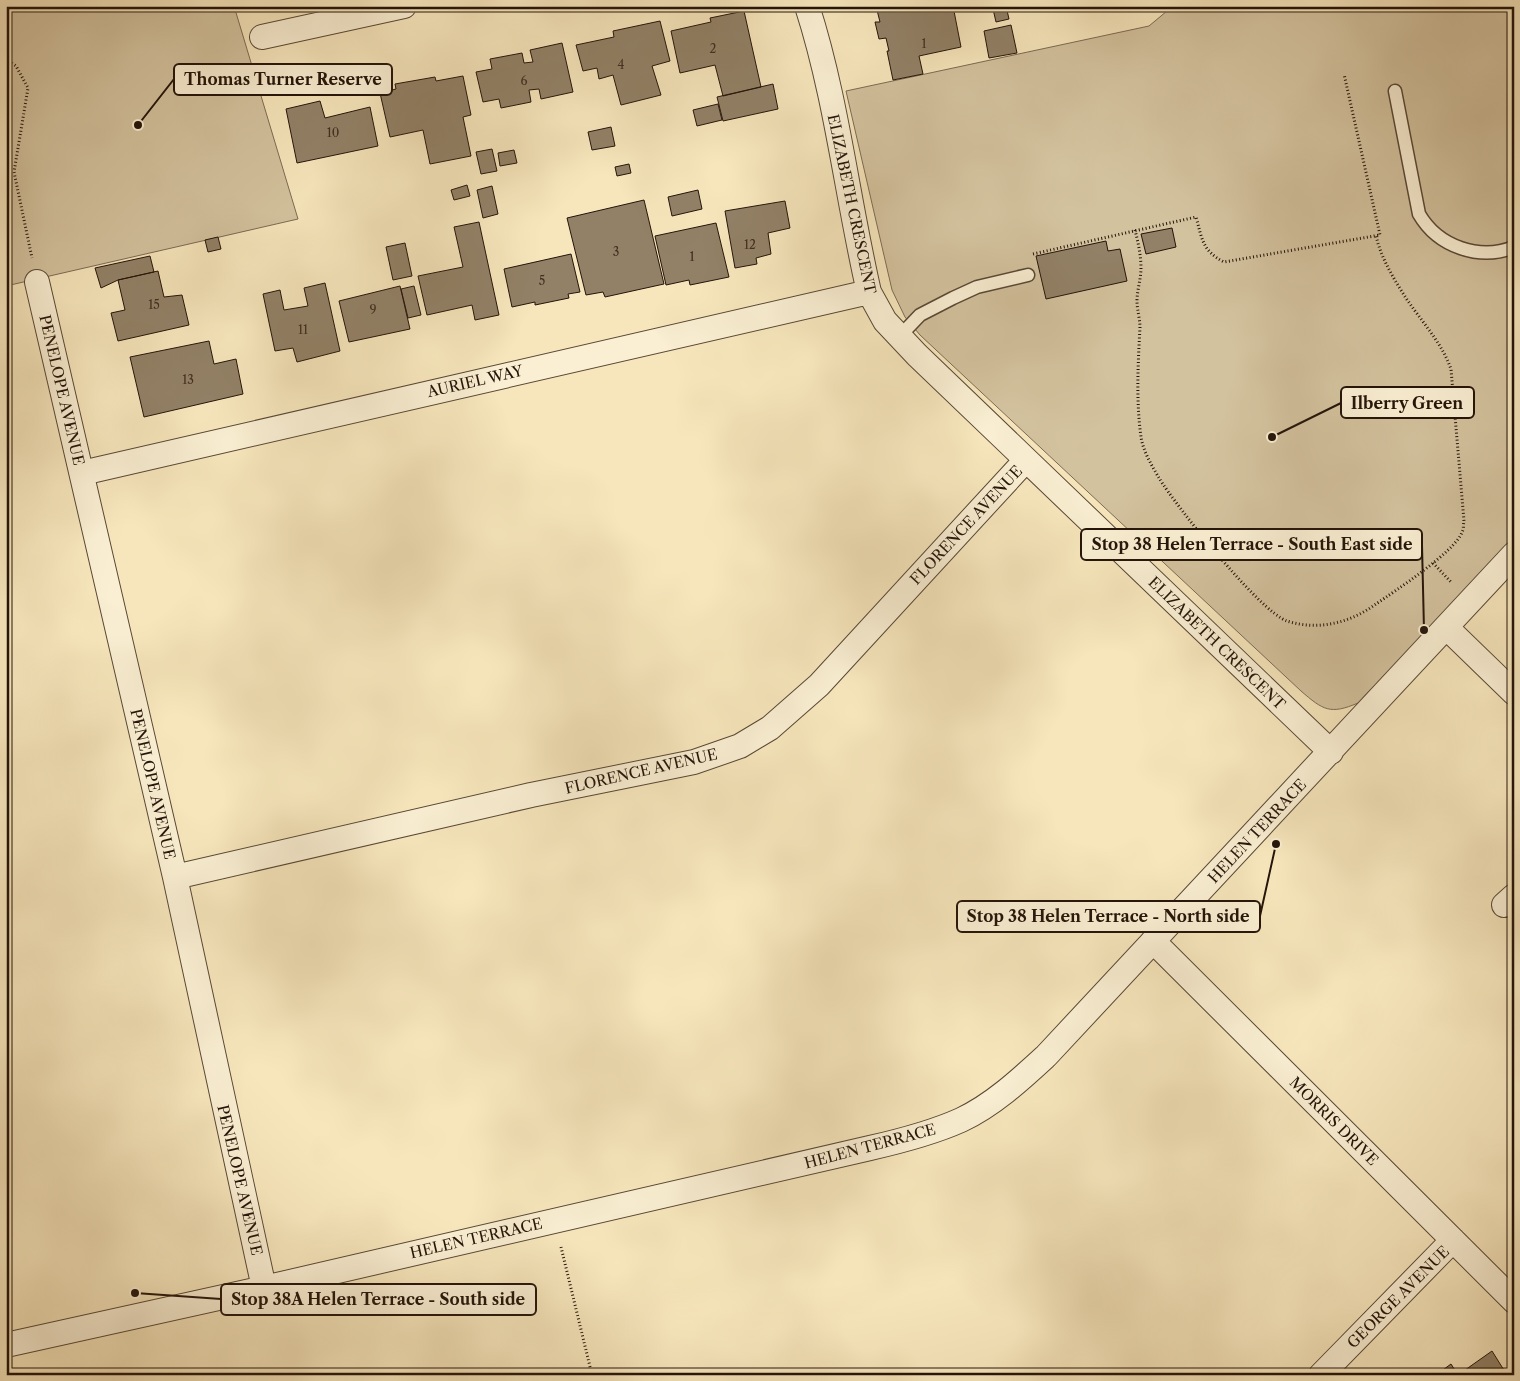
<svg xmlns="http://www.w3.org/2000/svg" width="1520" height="1381" font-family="'Libre Caslon Text',serif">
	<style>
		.green { fill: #d3c29e; stroke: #7c6b54 }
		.building { fill: #928167; stroke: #24140a }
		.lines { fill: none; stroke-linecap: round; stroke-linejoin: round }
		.lane-casing { stroke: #594836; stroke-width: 15 }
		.street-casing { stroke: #594836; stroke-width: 26 }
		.path { stroke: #24140a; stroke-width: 3; stroke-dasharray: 1 2.5; stroke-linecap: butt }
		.lane { stroke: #faefd3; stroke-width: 12 }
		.street { stroke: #faefd3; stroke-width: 24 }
		.labels { text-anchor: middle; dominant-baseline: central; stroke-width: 4; stroke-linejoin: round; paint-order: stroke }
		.number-label { font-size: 12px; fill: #402f21 }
		.street-label { font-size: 15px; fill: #24140a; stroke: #faefd3 }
		.leader { fill: none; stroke: #24140a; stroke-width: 2 }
		.callout-dot { fill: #24140a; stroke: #faefd3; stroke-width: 2 }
		.callout { fill: #faefd3; stroke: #24140a; stroke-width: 2 }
		.callout-label { font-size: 16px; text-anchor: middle; font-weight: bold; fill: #24140a }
	</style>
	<rect width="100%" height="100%" fill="#f7e6bc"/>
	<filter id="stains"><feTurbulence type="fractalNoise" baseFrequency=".004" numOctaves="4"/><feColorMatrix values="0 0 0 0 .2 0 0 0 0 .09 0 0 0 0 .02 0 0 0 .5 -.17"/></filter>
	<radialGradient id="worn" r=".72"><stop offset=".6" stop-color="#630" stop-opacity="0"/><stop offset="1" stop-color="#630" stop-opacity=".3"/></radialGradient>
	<!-- green -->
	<path class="green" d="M 6,6 L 234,6 L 298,219 L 6,286 Z
		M 1173,6 L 1514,6 L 1514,539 L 1358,703 C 1330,715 1323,710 1301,691 L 920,335 L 905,317 L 892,290 L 846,91 L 1149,26 Z"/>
	<!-- building -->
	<path class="building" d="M 876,6 L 953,6 L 961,47 L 919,56 L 923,74 L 893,80 L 887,51 L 889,51 L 886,38 L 879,39 L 875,22 L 880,22 Z
		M 1006,6 L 1009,19 L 996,22 L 993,9 Z
		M 744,11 L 761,87 L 723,96 L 715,65 L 680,73 L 671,31 L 711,22 L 710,18 Z
		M 660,21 L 670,61 L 652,66 L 661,95 L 621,105 L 613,75 L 599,79 L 597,68 L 583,71 L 576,45 L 614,37 L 613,31 Z
		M 1011,25 L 1017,53 L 989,58 L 984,31 Z
		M 562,43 L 573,92 L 541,99 L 539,89 L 529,90 L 531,102 L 501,108 L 499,99 L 483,102 L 476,72 L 492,69 L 490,59 L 522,53 L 524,63 L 533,62 L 530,50 Z
		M 463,76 L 471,115 L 463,117 L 471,156 L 430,164 L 423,130 L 390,137 L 380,93 L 396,89 L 395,84 L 435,77 L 436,81 Z
		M 773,84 L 778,109 L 723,121 L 717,97 Z
		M 320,101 L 325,118 L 370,107 L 378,146 L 297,163 L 286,109 Z
		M 718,104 L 722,120 L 697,126 L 693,110 Z
		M 611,127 L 615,146 L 592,150 L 588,132 Z
		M 492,149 L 497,171 L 481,174 L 476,152 Z
		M 514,150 L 517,163 L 500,166 L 498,153 Z
		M 629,164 L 631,173 L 617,176 L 615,167 Z
		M 467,185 L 470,196 L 454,200 L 451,190 Z
		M 492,186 L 498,214 L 483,218 L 477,190 Z
		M 698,190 L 702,209 L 672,216 L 668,197 Z
		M 644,200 L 664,284 L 605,297 L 603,292 L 586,295 L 567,218 Z
		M 785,201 L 790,228 L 768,233 L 771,254 L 756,258 L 757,264 L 735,268 L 725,211 Z
		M 479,222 L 499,315 L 475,320 L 472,305 L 427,315 L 418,276 L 463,267 L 454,227 Z
		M 716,223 L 729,277 L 690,285 L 689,280 L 666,285 L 655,236 Z
		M 1172,228 L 1176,247 L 1146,254 L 1141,234 Z
		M 218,237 L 221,249 L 208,252 L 205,240 Z
		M 1106,241 L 1108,251 L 1120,249 L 1127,281 L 1046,299 L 1036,256 Z
		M 405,243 L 412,276 L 393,280 L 386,247 Z
		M 571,254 L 580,292 L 568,294 L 569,298 L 535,305 L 535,302 L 512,307 L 504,269 Z
		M 150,256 L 154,272 L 118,280 L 101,288 L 95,268 Z
		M 158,271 L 164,297 L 182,295 L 189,325 L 118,341 L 111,313 L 125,310 L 118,280 Z
		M 325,283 L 340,351 L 297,362 L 293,348 L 275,351 L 263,294 L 280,290 L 284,310 L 308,306 L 304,288 Z
		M 400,286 L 410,329 L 349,342 L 339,301 Z
		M 414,286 L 421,315 L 408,318 L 401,289 Z
		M 209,341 L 214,364 L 236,359 L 243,394 L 144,417 L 130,357 Z
		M 1492,1351 L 1507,1375 L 1458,1375 Z
		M 1451,1364 L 1458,1375 L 1436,1375 Z"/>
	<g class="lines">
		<!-- lane casing -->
		<g class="lane-casing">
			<path id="lane" d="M 1395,91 L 1419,214 C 1438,247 1480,261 1514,247
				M 899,337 L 920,315 L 953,298 L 977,287 L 1028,275"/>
		</g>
		<!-- street casing -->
		<g class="street-casing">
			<path id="street" d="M 807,6 C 837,99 847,197 869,292 L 885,321 L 917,355 L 1331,752
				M 262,37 L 404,6
				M 37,282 L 175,877 L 264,1288
				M 82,473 L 869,292
				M 1446,627 L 1514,693
				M 175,877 L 531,795 L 694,762 L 740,746 L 770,728 L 819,685 L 1026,460
				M 1504,905 L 1514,896
				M 1153,941 L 1514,1301
				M 6,1345 L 264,1288 L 870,1148 C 901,1141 932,1133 961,1120 C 993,1105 1021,1079 1046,1056 L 1514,554
				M 1321,1375 L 1453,1240"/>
		</g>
		<!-- path -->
		<path class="path" d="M 6,59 L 16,66 L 28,88 L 14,172 L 32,258
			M 1135,230 C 1138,242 1141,255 1141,268 C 1141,279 1137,290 1137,301 C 1137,310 1140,319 1140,327 C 1138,364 1136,401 1141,437 C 1143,451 1152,466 1159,478 C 1176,506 1260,612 1287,621 C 1318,631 1350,623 1376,604 C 1395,591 1456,551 1462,532 C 1464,529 1463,524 1464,521 L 1451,369 C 1441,341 1420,320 1404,295 C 1392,276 1381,257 1376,236
			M 1033,254 L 1196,217 C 1202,238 1202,251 1224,262 L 1380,235 L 1344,74
			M 1433,563 L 1451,582
			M 561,1247 L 592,1375"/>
		<!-- lane -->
		<use href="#lane" class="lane"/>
		<!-- street -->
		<use href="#street" class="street"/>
	</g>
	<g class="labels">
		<!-- number labels -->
		<g class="number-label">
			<text x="924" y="43">1</text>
			<text x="713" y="48">2</text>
			<text x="621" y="64">4</text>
			<text x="524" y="80">6</text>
			<text x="333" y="132">10</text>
			<text x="750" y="244">12</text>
			<text x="616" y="251">3</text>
			<text x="692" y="256">1</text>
			<text x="542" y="280">5</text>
			<text x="154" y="304">15</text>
			<text x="373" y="309">9</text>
			<text x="303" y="329">11</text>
			<text x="188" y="379">13</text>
		</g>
		<!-- street labels -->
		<g class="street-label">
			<text transform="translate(852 204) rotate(78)">ELIZABETH CRESCENT</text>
			<text transform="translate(475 381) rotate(-13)">AURIEL WAY</text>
			<text transform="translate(62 390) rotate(77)">PENELOPE AVENUE</text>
			<text transform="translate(966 525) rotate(-47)">FLORENCE AVENUE</text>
			<text transform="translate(1217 643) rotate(44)">ELIZABETH CRESCENT</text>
			<text transform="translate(641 771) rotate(-13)">FLORENCE AVENUE</text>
			<text transform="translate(153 784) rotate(77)">PENELOPE AVENUE</text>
			<text transform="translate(1257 831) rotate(-47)">HELEN TERRACE</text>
			<text transform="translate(1334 1121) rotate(45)">MORRIS DRIVE</text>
			<text transform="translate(870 1146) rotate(-15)">HELEN TERRACE</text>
			<text transform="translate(240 1180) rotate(77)">PENELOPE AVENUE</text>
			<text transform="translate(476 1238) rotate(-13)">HELEN TERRACE</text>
			<text transform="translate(1398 1297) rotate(-45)">GEORGE AVENUE</text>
		</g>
	</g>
	<!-- callouts -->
	<path class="leader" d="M138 125L174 79M1272 437L1341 403M1424 630L1422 545M1276 844L1260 916M135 1293L221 1299"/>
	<g class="callout-dot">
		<circle cx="138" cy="125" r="5"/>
		<circle cx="1272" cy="437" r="5"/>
		<circle cx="1424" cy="630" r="5"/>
		<circle cx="1276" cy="844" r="5"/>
		<circle cx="135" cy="1293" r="5"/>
	</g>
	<g class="callout">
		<rect x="174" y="64" width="218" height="31" rx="5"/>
		<rect x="1341" y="387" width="133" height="31" rx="5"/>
		<rect x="1081" y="529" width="341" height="31" rx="5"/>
		<rect x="957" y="901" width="303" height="31" rx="5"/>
		<rect x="221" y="1284" width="315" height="31" rx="5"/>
	</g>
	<g class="callout-label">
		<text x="283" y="85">Thomas Turner Reserve</text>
		<text x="1407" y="409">Ilberry Green</text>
		<text x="1252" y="550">Stop 38 Helen Terrace - South East side</text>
		<text x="1108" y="922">Stop 38 Helen Terrace - North side</text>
		<text x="378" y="1305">Stop 38A Helen Terrace - South side</text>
	</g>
	<!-- margin -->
	<rect width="1520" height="1381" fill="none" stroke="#f7e6bc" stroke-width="25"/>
	<rect x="8" y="8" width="1505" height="1366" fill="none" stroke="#24140a" stroke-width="2.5"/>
	<rect x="12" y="12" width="1495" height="1356" fill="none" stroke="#24140a"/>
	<rect width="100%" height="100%" filter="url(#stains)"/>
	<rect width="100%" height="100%" fill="url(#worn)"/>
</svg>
